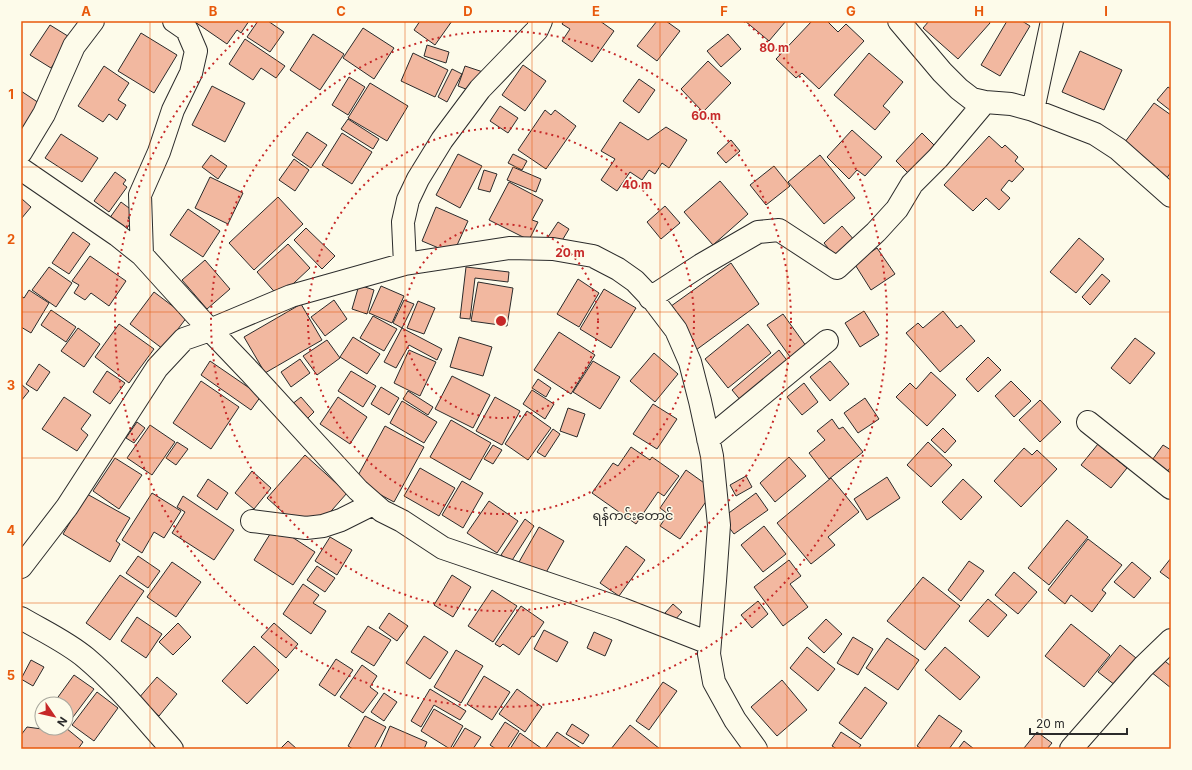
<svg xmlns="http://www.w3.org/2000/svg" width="1192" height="770" font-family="Inter,'Noto Sans Myanmar',sans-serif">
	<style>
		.building { fill: #f2b8a0; stroke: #2b2b2b }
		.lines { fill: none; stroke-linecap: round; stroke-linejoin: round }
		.minor-casing { stroke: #2b2b2b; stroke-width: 24 }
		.minor { stroke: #fdfbea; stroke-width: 22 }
		.grid { fill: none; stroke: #e8590c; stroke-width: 1; stroke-opacity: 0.55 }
		.ring { fill: none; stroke: #c62828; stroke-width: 2; stroke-dasharray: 2 4 }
		.labels { text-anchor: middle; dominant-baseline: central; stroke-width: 3; stroke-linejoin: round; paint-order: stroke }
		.quarter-label { font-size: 13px; fill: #2b2b2b; stroke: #fdfbea }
		.centre { fill: #c62828; stroke: #fdfbea; stroke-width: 2 }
		.ring-label { font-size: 12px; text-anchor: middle; font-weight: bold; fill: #c62828; stroke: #fdfbea; stroke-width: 3; stroke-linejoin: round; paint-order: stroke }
		.neatline { fill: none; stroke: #e8590c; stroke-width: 1.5 }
		.grid-label { font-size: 13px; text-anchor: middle; font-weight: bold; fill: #e8590c }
	</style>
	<rect width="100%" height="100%" fill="#fdfbea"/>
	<!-- building -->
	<path class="building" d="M 195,21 L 249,21 L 241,33 L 237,30 L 227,44 L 195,22 Z
		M 258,21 L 268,21 L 284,32 L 270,52 L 247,37 Z
		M 420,21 L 452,21 L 435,45 L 414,30 Z
		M 564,21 L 600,21 L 614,31 L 592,62 L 562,41 L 570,29 L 562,24 Z
		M 657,21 L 666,21 L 680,31 L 657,61 L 637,46 Z
		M 745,21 L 786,21 L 769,41 Z
		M 812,21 L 827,21 L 838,32 L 846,24 L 864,41 L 819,89 L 802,73 L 796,78 L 776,59 Z
		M 929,21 L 989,21 L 990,23 L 958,59 L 923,28 Z
		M 1007,21 L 1022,21 L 1030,26 L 1000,76 L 981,65 Z
		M 50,25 L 71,38 L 51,68 L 30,55 Z
		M 363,28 L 394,48 L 374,79 L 343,58 Z
		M 141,33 L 177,55 L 154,93 L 118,71 Z
		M 313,34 L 344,54 L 320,90 L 290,70 Z
		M 728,34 L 741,49 L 721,67 L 707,51 Z
		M 245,39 L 285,66 L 276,78 L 261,68 L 253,80 L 229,64 Z
		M 427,45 L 449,52 L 446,63 L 424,56 Z
		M 1080,51 L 1122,70 L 1104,110 L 1062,92 Z
		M 413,53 L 448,70 L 435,97 L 401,81 Z
		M 869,53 L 903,82 L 883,106 L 890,112 L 875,130 L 834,95 Z
		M 708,61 L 731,83 L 703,112 L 681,89 Z
		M 523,65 L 546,81 L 525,111 L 502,95 Z
		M 104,66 L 129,83 L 118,100 L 126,105 L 117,120 L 109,114 L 103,122 L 78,106 Z
		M 465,66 L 483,72 L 476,93 L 458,86 Z
		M 452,69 L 462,74 L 447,102 L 438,97 Z
		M 349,77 L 365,87 L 348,115 L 332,105 Z
		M 639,79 L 655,90 L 639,113 L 623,101 Z
		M 370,83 L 408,106 L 387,141 L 348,118 Z
		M 212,86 L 245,103 L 225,142 L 192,125 Z
		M 1168,87 L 1171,89 L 1171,111 L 1157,100 Z
		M 21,91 L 42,105 L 26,129 L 21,126 Z
		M 1154,103 L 1171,115 L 1171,172 L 1166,179 L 1122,146 Z
		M 500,106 L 518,118 L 508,133 L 490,121 Z
		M 545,110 L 551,115 L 555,110 L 576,126 L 546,169 L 518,150 Z
		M 348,119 L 379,139 L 373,149 L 341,129 Z
		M 620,122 L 648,140 L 666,127 L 687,140 L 669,168 L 662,163 L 655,174 L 649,170 L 642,180 L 630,172 L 617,191 L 601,180 L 615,159 L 601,151 Z
		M 852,130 L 882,157 L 865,176 L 857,170 L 849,179 L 827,157 Z
		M 307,132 L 327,145 L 311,168 L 292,155 Z
		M 342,133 L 372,152 L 352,184 L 322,165 Z
		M 922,133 L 938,149 L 912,177 L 896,161 Z
		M 61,134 L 98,158 L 82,182 L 45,158 Z
		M 989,136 L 1002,148 L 1005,145 L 1018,157 L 1015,161 L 1024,169 L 1012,182 L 1009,180 L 1001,190 L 1010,198 L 999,210 L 986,198 L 973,211 L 944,185 Z
		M 731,140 L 740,151 L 726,163 L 717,153 Z
		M 458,154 L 482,166 L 460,208 L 436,195 Z
		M 513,154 L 527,161 L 522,170 L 508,163 Z
		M 211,155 L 227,166 L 218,179 L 202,167 Z
		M 820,155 L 855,198 L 824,224 L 788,182 Z
		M 294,159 L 309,170 L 295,191 L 279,180 Z
		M 774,166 L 790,186 L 766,205 L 750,185 Z
		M 513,167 L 541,179 L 536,192 L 507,180 Z
		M 484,170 L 497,174 L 490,192 L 478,189 Z
		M 115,172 L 126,180 L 123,184 L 127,187 L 109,212 L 94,201 Z
		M 210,177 L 243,193 L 228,224 L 195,208 Z
		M 720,181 L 748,214 L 713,245 L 684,212 Z
		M 509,182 L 543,200 L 532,220 L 538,222 L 529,240 L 489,220 Z
		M 278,197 L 303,224 L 254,270 L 229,243 Z
		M 22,199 L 31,207 L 21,219 L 21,200 Z
		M 121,202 L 133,211 L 128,218 L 132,221 L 125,231 L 109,219 Z
		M 665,206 L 680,223 L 661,239 L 647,222 Z
		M 436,207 L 468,221 L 453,254 L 422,241 Z
		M 188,209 L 220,231 L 203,257 L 170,235 Z
		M 558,222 L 569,229 L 560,244 L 548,237 Z
		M 842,226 L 855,241 L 836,258 L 824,243 Z
		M 306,228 L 335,256 L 322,269 L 294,240 Z
		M 73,232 L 90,244 L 69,274 L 52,263 Z
		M 1079,238 L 1104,259 L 1076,293 L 1050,272 Z
		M 288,244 L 310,268 L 279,297 L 257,272 Z
		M 877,248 L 895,274 L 871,290 L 854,263 Z
		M 90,256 L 126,281 L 109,306 L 91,293 L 85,300 L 74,293 L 79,285 L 72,281 Z
		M 205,260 L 230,289 L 207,309 L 182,280 Z
		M 731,263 L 759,304 L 696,350 L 667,309 Z
		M 49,267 L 72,283 L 56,307 L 32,290 Z
		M 466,267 L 509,272 L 508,282 L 475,278 L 470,319 L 460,318 Z
		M 1102,274 L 1110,281 L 1090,305 L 1082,297 Z
		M 578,279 L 599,293 L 579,327 L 557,314 Z
		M 478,282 L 513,288 L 507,326 L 471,321 Z
		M 359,285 L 374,290 L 367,314 L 352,309 Z
		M 381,286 L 404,296 L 392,323 L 369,313 Z
		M 604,289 L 636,308 L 611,348 L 580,329 Z
		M 29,290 L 49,303 L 31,333 L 21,327 L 21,296 L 24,298 Z
		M 154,292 L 187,317 L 163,349 L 130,324 Z
		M 334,300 L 347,319 L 325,336 L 311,317 Z
		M 404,300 L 414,304 L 402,328 L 393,323 Z
		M 418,301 L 435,308 L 424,334 L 407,328 Z
		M 301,304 L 322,340 L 265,373 L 244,337 Z
		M 51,310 L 76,327 L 66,342 L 41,325 Z
		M 864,311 L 879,335 L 860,347 L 845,323 Z
		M 943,311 L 957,328 L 961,325 L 975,341 L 940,372 L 906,333 L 918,323 L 923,328 Z
		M 783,314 L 809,350 L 793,361 L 767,325 Z
		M 373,316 L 397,329 L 384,351 L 360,338 Z
		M 119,324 L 154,349 L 129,383 L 95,357 Z
		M 748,324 L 771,353 L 728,388 L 705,359 Z
		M 78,328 L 100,344 L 84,367 L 61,351 Z
		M 402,328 L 442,349 L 437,360 L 409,345 L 396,368 L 384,362 Z
		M 559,332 L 595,355 L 571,394 L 534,370 Z
		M 353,337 L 380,354 L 367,374 L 340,357 Z
		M 459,337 L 492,347 L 483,376 L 450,367 Z
		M 1135,338 L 1155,353 L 1130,384 L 1111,368 Z
		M 327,340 L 340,358 L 317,375 L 303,356 Z
		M 409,350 L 436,362 L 420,396 L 394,383 Z
		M 779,350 L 789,363 L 742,402 L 732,390 Z
		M 654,353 L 678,374 L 655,402 L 630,381 Z
		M 988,357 L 1001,370 L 978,392 L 966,379 Z
		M 300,359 L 310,373 L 291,387 L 281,372 Z
		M 210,361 L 261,396 L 251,410 L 201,375 Z
		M 593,361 L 620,377 L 600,409 L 573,392 Z
		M 830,361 L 849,384 L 830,401 L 810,377 Z
		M 39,364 L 50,372 L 37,391 L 26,384 Z
		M 107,371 L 125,383 L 110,404 L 93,392 Z
		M 351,371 L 376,386 L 363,407 L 338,391 Z
		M 931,372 L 956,395 L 927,426 L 896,397 L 910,383 L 916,389 Z
		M 452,376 L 490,395 L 473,428 L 435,409 Z
		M 538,379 L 551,388 L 546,397 L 532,388 Z
		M 201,381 L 239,407 L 211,449 L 173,423 Z
		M 1011,381 L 1031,401 L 1014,417 L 995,396 Z
		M 804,383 L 818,402 L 802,415 L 787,397 Z
		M 21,384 L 29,391 L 21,401 Z
		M 381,387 L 399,398 L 389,415 L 371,404 Z
		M 532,390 L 554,404 L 545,419 L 523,404 Z
		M 408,391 L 433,407 L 428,415 L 403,399 Z
		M 64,397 L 91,415 L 81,429 L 88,435 L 77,451 L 42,429 Z
		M 301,397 L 314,412 L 306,420 L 291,405 Z
		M 338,397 L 367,417 L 350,444 L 320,424 Z
		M 495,397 L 520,411 L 502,445 L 476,431 Z
		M 865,398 L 879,419 L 858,433 L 844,413 Z
		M 1040,400 L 1061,422 L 1040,442 L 1019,420 Z
		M 402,401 L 437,422 L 424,443 L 390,423 Z
		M 653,404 L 677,419 L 657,449 L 633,434 Z
		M 568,408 L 585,414 L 577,437 L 560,431 Z
		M 527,411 L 551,428 L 528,460 L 505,444 Z
		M 832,419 L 839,429 L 843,427 L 863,452 L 829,479 L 809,453 L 825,440 L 817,431 Z
		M 451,420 L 491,443 L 470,480 L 430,457 Z
		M 137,422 L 145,428 L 134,443 L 126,438 Z
		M 150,425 L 175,442 L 152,475 L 127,458 Z
		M 385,426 L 424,447 L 394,502 L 355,481 Z
		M 943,428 L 956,441 L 945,453 L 931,440 Z
		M 553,429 L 560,434 L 545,457 L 537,452 Z
		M 177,442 L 188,449 L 176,465 L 166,458 Z
		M 928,442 L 952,465 L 931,487 L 907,465 Z
		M 1098,444 L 1127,468 L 1111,488 L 1081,465 Z
		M 493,445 L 502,450 L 493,464 L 484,459 Z
		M 1163,445 L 1171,450 L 1171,467 L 1165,474 L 1150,463 Z
		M 631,447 L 650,460 L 652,457 L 679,476 L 664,496 L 658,492 L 636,524 L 592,493 L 613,463 L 618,466 Z
		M 1024,448 L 1032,455 L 1037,450 L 1057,469 L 1021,507 L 994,481 Z
		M 305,455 L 347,493 L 318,526 L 307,516 L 298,526 L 267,498 Z
		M 789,457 L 806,476 L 775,502 L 760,483 Z
		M 115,458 L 142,475 L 119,509 L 93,491 Z
		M 420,468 L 455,488 L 439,516 L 404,496 Z
		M 686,470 L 714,490 L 680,539 L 660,526 L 668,514 L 660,508 Z
		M 252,471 L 271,488 L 254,509 L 235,493 Z
		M 746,476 L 752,487 L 736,496 L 730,485 Z
		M 887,477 L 900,498 L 867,520 L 854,499 Z
		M 831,478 L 859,512 L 828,537 L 835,545 L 811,564 L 777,523 Z
		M 208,479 L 228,493 L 217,510 L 197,496 Z
		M 963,479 L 982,497 L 961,520 L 942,502 Z
		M 462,481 L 483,493 L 463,528 L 442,515 Z
		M 152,493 L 181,511 L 164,538 L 154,532 L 142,553 L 122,540 Z
		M 756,493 L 768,510 L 734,534 L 722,518 Z
		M 87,494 L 130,518 L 116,541 L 120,544 L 110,562 L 63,534 Z
		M 183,496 L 234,530 L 214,560 L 172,533 L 185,512 L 177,507 Z
		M 489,501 L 518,521 L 497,553 L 467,533 Z
		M 525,519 L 534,526 L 511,562 L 501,555 Z
		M 1067,520 L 1088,537 L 1049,585 L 1028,568 Z
		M 275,526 L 315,552 L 293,585 L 254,560 Z
		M 764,526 L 786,554 L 763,572 L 741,545 Z
		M 539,527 L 564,541 L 544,576 L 519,562 Z
		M 330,537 L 352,550 L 337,575 L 315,561 Z
		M 1088,539 L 1122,565 L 1102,590 L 1106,593 L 1092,612 L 1071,595 L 1065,604 L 1048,590 Z
		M 626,546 L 645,560 L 619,596 L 600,583 Z
		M 138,556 L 160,571 L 148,588 L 126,573 Z
		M 1171,558 L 1171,580 L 1160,572 Z
		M 789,560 L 801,576 L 790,584 L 808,607 L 783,626 L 754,587 Z
		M 969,561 L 984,571 L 961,601 L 948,590 Z
		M 172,562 L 201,582 L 176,617 L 147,597 Z
		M 1132,562 L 1151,578 L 1134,598 L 1114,582 Z
		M 317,566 L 335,578 L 325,592 L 307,580 Z
		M 1014,572 L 1037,592 L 1018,614 L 995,595 Z
		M 120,575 L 144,591 L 110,640 L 86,623 Z
		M 452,575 L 471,587 L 453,617 L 434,605 Z
		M 923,577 L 960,606 L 925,650 L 887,621 Z
		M 303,584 L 319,595 L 313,603 L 326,611 L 311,634 L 283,614 Z
		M 492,590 L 517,606 L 493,642 L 468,626 Z
		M 988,599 L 1007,615 L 988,637 L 969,621 Z
		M 758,601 L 768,614 L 752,628 L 741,615 Z
		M 673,604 L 682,612 L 674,621 L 665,613 Z
		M 521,606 L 544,622 L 534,637 L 532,636 L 519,655 L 503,644 L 500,647 L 495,644 Z
		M 389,613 L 408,626 L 397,641 L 379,628 Z
		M 137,617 L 162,634 L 146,658 L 121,641 Z
		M 826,619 L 842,634 L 824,653 L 808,638 Z
		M 178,623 L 191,637 L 173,655 L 159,642 Z
		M 274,623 L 298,644 L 286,658 L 261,637 Z
		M 1071,624 L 1110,655 L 1084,687 L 1045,656 Z
		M 368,626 L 391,640 L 374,666 L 351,652 Z
		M 544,630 L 568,642 L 557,662 L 534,649 Z
		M 594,632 L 612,640 L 605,656 L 587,648 Z
		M 424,636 L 448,652 L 430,679 L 406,663 Z
		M 853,637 L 873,649 L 858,675 L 837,663 Z
		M 887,638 L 919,660 L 898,690 L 866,668 Z
		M 1120,645 L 1136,658 L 1115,685 L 1098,672 Z
		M 254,646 L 279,670 L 247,704 L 222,681 Z
		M 807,647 L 835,669 L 818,691 L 790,668 Z
		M 945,647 L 980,677 L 960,700 L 925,670 Z
		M 456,650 L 483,666 L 461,703 L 434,687 Z
		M 1161,658 L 1171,666 L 1171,688 L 1151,672 Z
		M 336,659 L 353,670 L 335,696 L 319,685 Z
		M 31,660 L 44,667 L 33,686 L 21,679 Z
		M 362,665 L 377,676 L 370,687 L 378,693 L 363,713 L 340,697 Z
		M 74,675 L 94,689 L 70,721 L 66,719 L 66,704 L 53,704 Z
		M 484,676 L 510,692 L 492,720 L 467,704 Z
		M 157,677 L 177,694 L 159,716 L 138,699 Z
		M 782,680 L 807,710 L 777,736 L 751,707 Z
		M 663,682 L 677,691 L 649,730 L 636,721 Z
		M 865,687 L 887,703 L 861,739 L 839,723 Z
		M 430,689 L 466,711 L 460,720 L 434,705 L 421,727 L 411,721 Z
		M 517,689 L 542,707 L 525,732 L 499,714 Z
		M 97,692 L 118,708 L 94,741 L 72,725 Z
		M 384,693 L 397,702 L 384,721 L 371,712 Z
		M 434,709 L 463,726 L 450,749 L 421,731 Z
		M 939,715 L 962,731 L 949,749 L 922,749 L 917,746 Z
		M 365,716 L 386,727 L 374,749 L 353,749 L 348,746 Z
		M 505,722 L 519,731 L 507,749 L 496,749 L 490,745 Z
		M 572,724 L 589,735 L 583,744 L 566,734 Z
		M 630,725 L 660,749 L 611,749 Z
		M 390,726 L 427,742 L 424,749 L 380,749 Z
		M 27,727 L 42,729 L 43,728 L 66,728 L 83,742 L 78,749 L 21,749 L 21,735 Z
		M 465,728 L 481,737 L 473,749 L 452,749 Z
		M 557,732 L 582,749 L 545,749 Z
		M 841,732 L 861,745 L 858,749 L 837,749 L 832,746 Z
		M 1037,732 L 1052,743 L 1047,749 L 1025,749 L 1024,748 Z
		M 520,733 L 541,748 L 540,749 L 510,749 Z
		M 288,741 L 297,749 L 280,749 Z
		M 964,741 L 974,749 L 958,749 Z"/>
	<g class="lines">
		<!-- minor casing -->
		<g class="minor-casing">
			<path id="minor" d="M 174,21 L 187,30 L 196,51 L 191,73 L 173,110 L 159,152 L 140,195 L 142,255 L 210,330 L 251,373 L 358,490 L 382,511 L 402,521 L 443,548 L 622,609 L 709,643
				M 541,21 L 537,30 L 480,89 L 442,140 L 418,179 L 408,200 L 403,222 L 405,264 L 509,248 L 553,249 L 593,256 L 618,269 L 635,281 L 654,301 L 676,330 L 690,362 L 700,401 L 712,456 L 719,525 L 715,581 L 709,654 L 714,682 L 735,720 L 756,749
				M 899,21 L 942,72 L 959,89 L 972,99 L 985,102 L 1011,104 L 1033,110 L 1095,134 L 1118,149 L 1171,196
				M 1033,110 L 1052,21
				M 21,152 L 44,114 L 74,46 L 93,21
				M 21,169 L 117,235 L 142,255
				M 650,298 L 701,265 L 758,232 L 779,230 L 837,268 L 876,232 L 897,209 L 912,184 L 938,158 L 985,102
				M 1088,422 L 1171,488
				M 708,439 L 827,341
				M 252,521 L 306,528 L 323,526 L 341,520 L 373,504
				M 21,567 L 67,507 L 157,368 L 184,339 L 210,330 L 291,296 L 405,264
				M 21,618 C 43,631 67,642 86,658 C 118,685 144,718 172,749
				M 1071,749 L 1143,667 L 1171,640"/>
		</g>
		<!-- minor -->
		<use href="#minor" class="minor"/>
	</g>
	<!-- grid -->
	<path class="grid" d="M 150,21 L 150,749M 277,21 L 277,749M 405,21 L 405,749M 532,21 L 532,749M 660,21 L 660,749M 787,21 L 787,749M 915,21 L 915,749M 1042,21 L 1042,749M 21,167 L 1171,167M 21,312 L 1171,312M 21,458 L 1171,458M 21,603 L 1171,603"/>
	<!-- distance rings -->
	<g class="ring">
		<circle cx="501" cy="321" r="97"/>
		<circle cx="501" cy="321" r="193"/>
		<circle cx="501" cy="321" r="290"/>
		<path d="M744 21A386 386 0 1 1 258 21"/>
	</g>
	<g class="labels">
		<!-- quarter labels -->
		<g class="quarter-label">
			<text x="633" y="515">ရန်ကင်းတောင်</text>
		</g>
	</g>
	<circle cx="501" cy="321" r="6" class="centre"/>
	<g class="ring-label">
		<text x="774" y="52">80 m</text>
		<text x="706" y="120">60 m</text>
		<text x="637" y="189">40 m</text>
		<text x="570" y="257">20 m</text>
	</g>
	<!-- border -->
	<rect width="1192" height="770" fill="none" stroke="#fdfbea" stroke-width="44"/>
	<!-- north arrow -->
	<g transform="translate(54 716) rotate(124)"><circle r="19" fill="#fdfbea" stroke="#a9a89e"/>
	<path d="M0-3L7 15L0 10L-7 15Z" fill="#c62828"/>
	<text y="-6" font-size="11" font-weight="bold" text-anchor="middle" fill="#2b2b2b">N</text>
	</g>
	<!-- scale -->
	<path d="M1030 728v6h97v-6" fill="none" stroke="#2b2b2b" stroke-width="2"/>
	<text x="1036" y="728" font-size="12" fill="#2b2b2b" stroke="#fdfbea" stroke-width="3" paint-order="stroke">20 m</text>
	<rect x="22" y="22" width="1148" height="726" class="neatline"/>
	<g class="grid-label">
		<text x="86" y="16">A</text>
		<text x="213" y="16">B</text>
		<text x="341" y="16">C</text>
		<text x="468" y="16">D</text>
		<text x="596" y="16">E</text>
		<text x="724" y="16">F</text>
		<text x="851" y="16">G</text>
		<text x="979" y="16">H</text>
		<text x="1106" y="16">I</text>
		<text x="11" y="99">1</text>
		<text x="11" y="244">2</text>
		<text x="11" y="390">3</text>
		<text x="11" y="535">4</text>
		<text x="11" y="680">5</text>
	</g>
</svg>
